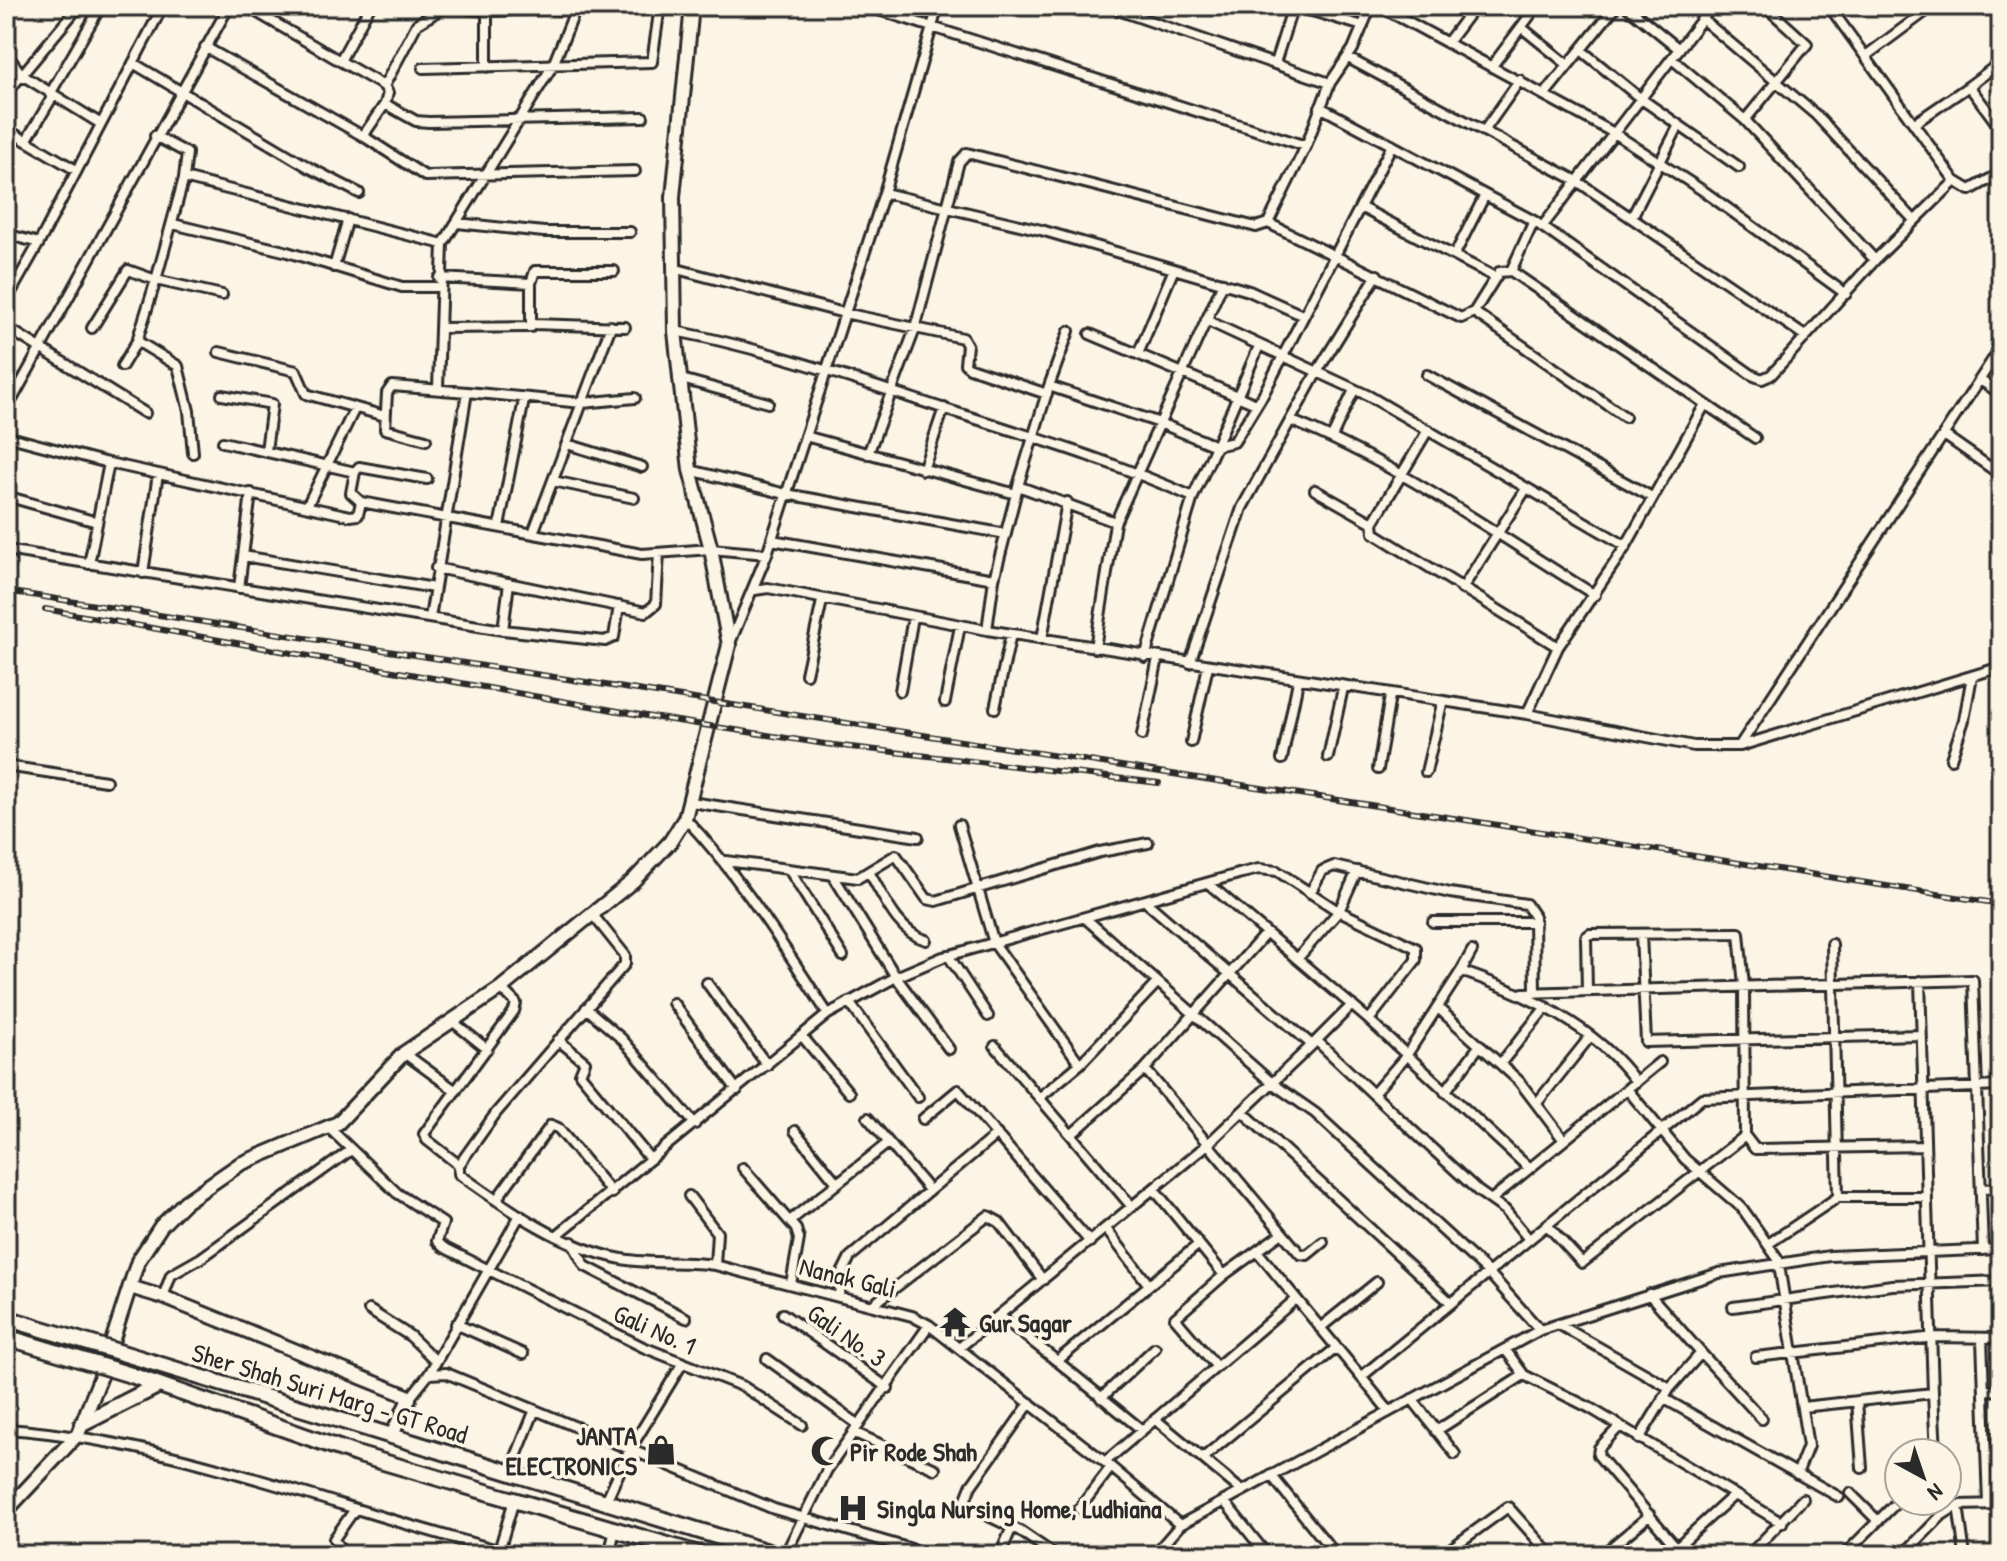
<svg xmlns="http://www.w3.org/2000/svg" width="2007" height="1561" font-family="'Patrick Hand',sans-serif">
	<style>
		.lines { fill: none; stroke-linecap: round; stroke-linejoin: round }
		.street-casing { stroke: #2b2b2b; stroke-width: 14 }
		.secondary-casing { stroke: #2b2b2b; stroke-width: 18 }
		.primary-casing { stroke: #2b2b2b; stroke-width: 20 }
		.street { stroke: #fcf5e5; stroke-width: 8 }
		.secondary { stroke: #fcf5e5; stroke-width: 12 }
		.primary { stroke: #fcf5e5; stroke-width: 14 }
		.rail-casing { stroke: #2b2b2b; stroke-width: 6 }
		.rail { stroke: #fcf5e5; stroke-width: 3; stroke-dasharray: 9; stroke-linecap: butt }
		.primary-bridge-casing { stroke: #2b2b2b; stroke-width: 20; stroke-linecap: butt }
		.primary-bridge { stroke: #fcf5e5; stroke-width: 14 }
		.labels { text-anchor: middle; dominant-baseline: central; stroke-width: 7; stroke-linejoin: round; paint-order: stroke }
		.street-label { font-size: 26px; fill: #2b2b2b; stroke: #fcf5e5 }
		.poi-label { font-size: 26px; font-weight: bold; fill: #2b2b2b; stroke: #fcf5e5; text-anchor: start }
	</style>
	<rect width="100%" height="100%" fill="#fcf5e5"/>
	<filter id="ink" filterUnits="userSpaceOnUse"><feTurbulence type="fractalNoise" baseFrequency=".0125" numOctaves="2"/><feDisplacementMap in="SourceGraphic" scale="16" xChannelSelector="R" yChannelSelector="G"/><feConvolveMatrix kernelMatrix="1 2 1 2 8 2 1 2 1" color-interpolation-filters="sRGB"/></filter>
	<g filter="url(#ink)">
		<g class="lines">
			<!-- street casing -->
			<g class="street-casing">
				<path id="street" d="M 246,6 L 340,61
					M 370,6 L 340,61 L 384,86 L 388,93 L 385,104
					M 445,6 L 487,11 L 637,6
					M 866,6 L 1306,146
					M 1106,6 L 1330,83
					M 1295,6 L 1363,26
					M 1379,6 L 1614,133 L 1705,192 L 1846,294
					M 1626,6 L 1679,49
					M 1829,6 L 1955,181
					M 6,13 L 17,6
					M 1702,19 L 1816,115 L 1914,220
					M 1521,27 L 1568,65
					M 1447,43 L 1475,6
					M 205,47 L 363,136 L 425,176 L 635,171
					M 1581,50 L 1640,98 L 1739,167
					M 6,53 L 22,75 L 101,124
					M 1867,55 L 1933,6
					M 1348,58 L 1577,181 L 1805,336
					M 1672,59 L 1745,120 L 1875,260
					M 2001,62 L 1969,86 L 2001,129
					M 133,63 L 310,168 L 359,193
					M 1275,63 L 1293,6
					M 1492,66 L 1537,6
					M 487,67 L 487,11
					M 423,68 L 652,62 L 660,6
					M 384,86 L 417,24 L 443,8
					M 6,94 L 79,6
					M 50,94 L 101,6
					M 1545,94 L 1616,6
					M 1320,107 L 1534,221 L 1752,375 L 1762,379 L 1771,375 L 1875,260 L 1955,181 L 1970,190 L 2001,173
					M 1745,120 L 1807,44 L 1765,6
					M 1915,123 L 1969,86
					M 6,129 L 76,170
					M 1484,131 L 1520,80
					M 155,136 L 187,153 L 184,178 L 443,244 L 553,65 L 577,6
					M 363,136 L 385,104 L 416,121 L 429,122 L 643,117
					M 26,141 L 53,96
					M 884,193 L 1041,230 L 1249,291 L 1302,315
					M 1360,207 L 1495,277
					M 1632,217 L 1679,125
					M 1534,221 L 1511,271 L 1755,438
					M 457,223 L 544,232 L 630,232
					M 1268,223 L 1306,146 L 1330,83 L 1353,49 L 1371,6
					M 173,224 L 284,251 L 402,287 L 440,287
					M 1542,227 L 1712,6
					M 6,234 L 39,243 L 6,301
					M 39,243 L 163,6
					M 1455,254 L 1485,195
					M 334,267 L 348,219
					M 673,268 L 844,313 L 963,338 L 967,345 L 965,364 L 970,368 L 1047,394
					M 1511,271 L 1499,272 L 1474,312 L 1625,417
					M 439,278 L 531,283 L 535,271 L 614,271
					M 1206,320 L 1369,396 L 1626,546
					M 533,324 L 625,327
					M 6,327 L 145,413
					M 92,328 L 128,270 L 156,280 L 184,178
					M 441,328 L 531,327 L 531,283
					M 675,331 C 767,349 856,380 945,409 C 1029,436 1113,461 1193,497
					M 1090,334 L 1256,404
					M 137,341 L 156,280 L 222,295
					M 1259,346 L 1216,446 L 1234,442 L 1264,393 L 1392,145
					M 219,352 L 296,371 L 306,394 L 385,416
					M 1138,354 L 1174,269
					M 122,366 L 137,341 L 178,366 L 189,411 L 193,453
					M 1427,375 L 1652,497
					M 678,378 L 768,403
					M 1980,380 L 2001,394
					M 1049,386 L 1069,331
					M 438,388 L 443,244
					M 467,392 L 582,403 L 635,398
					M 222,395 L 272,404 L 266,451
					M 13,398 L 229,6
					M 1292,421 C 1399,464 1497,535 1595,595
					M 1428,430 L 1373,523 L 1374,533 L 1558,647
					M 1944,435 L 2001,475
					M 6,436 L 104,462 L 350,516 L 358,515 L 361,502 L 642,554 L 711,549 L 767,554
					M 805,436 L 1016,494
					M 1332,437 L 1354,390
					M 426,440 L 385,429 L 387,393 L 392,386 L 467,392 L 430,618
					M 223,442 L 355,472
					M 567,444 L 642,467
					M 868,454 L 915,329 L 959,162 L 967,153 L 1256,227 L 1268,223 L 1461,318 L 1474,312
					M 690,470 L 786,494 L 1006,534
					M 923,470 L 944,408
					M 553,481 L 634,498
					M 1018,486 L 1115,522
					M 1315,490 L 1373,523
					M 6,496 L 97,522
					M 361,502 L 351,493 L 355,472 L 359,467 L 427,479
					M 307,506 L 355,408
					M 499,527 L 524,400
					M 533,533 L 611,326
					M 772,540 L 994,579 L 1018,486 L 1049,386 L 1157,422 L 1216,446 L 1193,497 L 1145,657
					M 6,550 L 503,630 L 605,641 L 614,637 L 619,606
					M 243,556 L 434,588
					M 89,564 L 109,463
					M 436,568 L 646,612 L 656,604 L 659,553
					M 143,573 L 158,474
					M 239,588 L 251,493
					M 1462,589 L 1526,489
					M 755,590 L 768,588 L 987,630 L 1527,714 L 1694,746 L 1740,746 L 2001,667
					M 503,630 L 509,583
					M 987,630 L 994,579
					M 1042,639 L 1067,502
					M 730,643 L 767,554 L 884,193 L 938,6
					M 1095,648 L 1115,523 L 1223,283
					M 1190,663 L 1242,508 L 1317,372 L 1377,275
					M 806,674 L 822,601
					M 900,691 L 913,617
					M 945,702 L 960,626
					M 995,708 L 1011,634
					M 1527,714 L 1558,647 L 1626,546 L 1704,406
					M 1142,735 L 1158,658
					M 1191,742 L 1208,666
					M 1740,745 L 2001,347
					M 1328,757 L 1343,688
					M 1282,759 L 1298,681
					M 1951,759 L 1964,720 L 1972,676
					M 6,766 L 106,781
					M 1378,769 L 1390,696
					M 1426,772 L 1442,704
					M 691,802 L 918,837
					M 685,818 C 742,878 783,946 828,1014
					M 959,825 L 994,943 L 1080,1064 L 1157,983
					M 726,861 L 858,878 L 896,855 L 927,899 L 936,901 L 1100,852 L 1148,843
					M 790,871 L 843,956
					M 869,872 C 883,895 897,932 926,940
					M 834,877 L 896,977 L 949,1049
					M 1209,884 L 1369,1020 L 1529,1168
					M 1310,893 L 1322,871 L 1334,866 L 1450,893 L 1526,904 L 1534,916 L 1535,993
					M 1145,901 L 1312,1045 L 1352,1005
					M 593,915 L 625,955 L 625,964 L 496,1113 L 459,1165 L 459,1174 C 508,1209 562,1248 622,1259 C 653,1265 684,1260 715,1265 L 912,1316 L 929,1325 L 1105,1462
					M 1085,918 L 1272,1083 L 1315,1113 L 1488,1272 L 1540,1330
					M 1433,922 L 1535,922
					M 1266,933 L 1145,1069 L 1300,1254 L 1307,1255 L 1323,1242
					M 1641,934 L 1646,1042 L 1921,1035
					M 1472,951 L 1461,971 C 1524,993 1596,1026 1636,1082
					M 948,955 L 988,1016
					M 1297,959 L 1339,911 L 1357,871
					M 1461,971 L 1406,1056 L 1373,1094 L 1478,1191 L 1505,1210 L 1528,1238
					M 707,983 L 767,1065
					M 1587,991 L 1586,937 L 1590,934 L 1739,933 L 1744,986 L 1745,1136 L 1755,1149 L 1925,1146
					M 1523,993 L 1973,980 L 1983,1250
					M 849,1002 L 918,1097
					M 673,1003 L 737,1090
					M 586,1008 L 622,1039 L 695,1124
					M 1438,1008 L 1519,1081 L 1563,1139
					M 452,1021 L 487,1049
					M 802,1036 L 849,1093
					M 558,1040 L 585,1062 L 580,1074 L 650,1159
					M 1317,1041 L 1373,1094
					M 995,1046 L 1071,1135 L 1145,1069
					M 404,1053 L 456,1091
					M 1501,1063 L 1546,1007
					M 1627,1089 L 1685,1159 L 1742,1208 L 1778,1259 L 1808,1446 L 1797,1474
					M 1445,1092 L 1480,1045
					M 1039,1098 L 1080,1064
					M 1537,1103 L 1589,1038
					M 1243,1112 L 1451,1303
					M 868,1118 L 929,1190
					M 923,1119 L 958,1090 L 1090,1242
					M 329,1128 L 397,1193 L 443,1223 L 437,1241 L 443,1247 L 643,1347 L 744,1387 L 802,1425
					M 795,1131 L 837,1183
					M 1071,1135 L 1132,1207
					M 459,1165 L 427,1140 L 424,1134 L 514,1011 L 516,1003 L 501,988
					M 743,1168 L 796,1229 L 799,1239 L 791,1284
					M 1154,1189 L 1224,1275 L 1282,1233
					M 1982,1189 L 2001,1188
					M 689,1196 L 717,1233 L 715,1265
					M 1838,1197 L 1927,1197
					M 1492,1199 L 1660,1062
					M 496,1200 L 551,1125 L 558,1128 L 612,1193
					M 791,1220 L 888,1143
					M 1547,1225 L 1582,1263 L 1745,1136
					M 1106,1229 L 1149,1285
					M 556,1236 L 828,1014 L 896,977 L 943,957 L 1242,873 L 1259,869 L 1277,871 L 1335,909 L 1416,948 L 1416,960 L 1369,1020
					M 572,1242 L 585,1266 L 686,1318
					M 1768,1244 L 1838,1197 L 1832,944
					M 1257,1251 L 1361,1377
					M 839,1296 L 841,1275 L 850,1257 L 997,1134
					M 163,1297 L 171,1275 L 201,1258 L 351,1150
					M 874,1304 L 988,1216 L 999,1222 L 1043,1280
					M 1733,1307 L 1892,1285 L 2001,1281
					M 369,1310 L 410,1336 L 436,1361
					M 783,1314 L 888,1388
					M 1000,1316 L 1057,1361 L 1199,1244
					M 456,1324 L 523,1354
					M 1558,1324 L 1670,1388
					M 1320,1328 L 1377,1282
					M 1982,1339 L 1988,1503
					M 959,1348 L 1208,1144 L 1312,1045
					M 1505,1349 L 1524,1375
					M 1701,1353 L 1762,1419
					M 1756,1357 L 1935,1337 L 2001,1338
					M 767,1359 L 859,1425
					M 1057,1361 L 1142,1430
					M 1216,1366 L 1175,1318 L 1224,1275
					M 429,1374 L 520,1215
					M 1984,1390 L 2001,1391
					M 1933,1393 L 1936,1453
					M 1101,1398 L 1155,1348
					M 1663,1398 L 1839,1497
					M 409,1399 L 429,1374 L 446,1373 L 774,1509 L 932,1555
					M 1412,1399 L 1455,1454
					M 1857,1401 L 1862,1468
					M 1030,1403 L 971,1486 L 965,1501 L 969,1507 L 1020,1531 L 1055,1555
					M 1802,1407 L 1933,1393 L 1920,981
					M 1389,1411 L 1361,1377 L 1702,1098 L 2001,1086
					M 1155,1419 L 1242,1491
					M 1620,1426 L 1599,1448 L 1598,1455 L 1683,1555
					M 6,1429 C 182,1441 348,1514 518,1555
					M 1436,1431 L 1524,1375 L 1590,1408 L 1782,1523
					M 853,1432 L 935,1469
					M 1639,1439 L 1670,1388 L 1701,1353 L 1649,1294
					M 1986,1449 L 2001,1449
					M 1203,1458 L 1336,1348
					M 509,1474 L 534,1412
					M 1271,1475 L 1332,1550
					M 1850,1493 L 1877,1520
					M 1224,1501 L 1267,1555
					M 605,1503 L 629,1451 L 682,1364
					M 1079,1509 L 1111,1467
					M 1180,1525 L 1105,1462 L 1296,1299
					M 498,1554 L 514,1500
					M 343,1555 L 334,1539 L 355,1509
					M 609,1555 L 615,1530
					M 785,1555 L 827,1470 L 929,1325
					M 1000,1555 L 1012,1527
					M 1154,1555 L 1180,1525 L 1540,1330 L 1719,1273 L 1830,1256 L 2001,1249
					M 1442,1555 L 1508,1507 L 1551,1555
					M 1602,1555 L 1650,1515
					M 1668,1555 L 1734,1495
					M 1749,1555 L 1803,1499
					M 1844,1555 L 1899,1500
					M 1903,1555 L 1942,1515 L 1958,1505
					M 1965,1555 L 1958,1505 L 2001,1504"/>
			</g>
			<!-- secondary casing -->
			<g class="secondary-casing">
				<path id="secondary" d="M 130,1287 L 163,1297 L 405,1395 L 409,1399 L 391,1437
					M 6,1511 L 78,1434 L 101,1376 L 138,1261 L 161,1226 L 185,1202 L 240,1164 L 338,1123 L 404,1053 L 501,988 L 633,881 L 670,842 L 685,818 L 729,645 L 711,549 L 690,470 L 675,331 L 673,197 L 692,6"/>
			</g>
			<!-- primary casing -->
			<g class="primary-casing">
				<path id="primary" d="M 132,1356 L 778,1555
					M 131,1375 L 356,1454 L 702,1555
					M 82,1424 L 159,1385"/>
			</g>
			<!-- street -->
			<use href="#street" class="street"/>
			<!-- secondary -->
			<use href="#secondary" class="secondary"/>
			<!-- primary -->
			<use href="#primary" class="primary"/>
			<!-- rail casing -->
			<g class="rail-casing">
				<path id="rail" d="M 6,591 L 2001,904
					M 45,609 L 652,717 L 825,744 L 1159,783"/>
			</g>
			<!-- rail -->
			<use href="#rail" class="rail"/>
			<!-- primary-bridge casing -->
			<g class="primary-bridge-casing">
				<path id="primary-bridge" d="M 6,1318 L 132,1356
					M 6,1337 L 131,1375"/>
			</g>
			<!-- primary-bridge -->
			<use href="#primary-bridge" class="primary-bridge"/>
		</g>
	</g>
	<!-- icons -->
	<defs>
		<g id="temple-bare" transform="scale(2.4)"><path d="M0-6L5-2H3V0L6.5 2.5H4V6H1.5V3h-3V6H-4V2.5H-6.5L-3 0V-2H-5Z" fill="#2b2b2b" stroke="#fcf5e5" stroke-width="2.5" paint-order="stroke"/></g>
		<g id="shop-bare" transform="scale(2.4)"><path d="M-5-2.5h2.3a2.7 3.5 0 0 1 5.4 0H5L5.5 6h-11ZM-1.5-2.5h3a1.5 2.3 0 0 0-3 0Z" fill="#2b2b2b" stroke="#fcf5e5" stroke-width="2.5" paint-order="stroke"/></g>
		<g id="mosque-bare" transform="scale(2.4)"><path d="M3.5-4.9A6 6 0 1 0 3.5 4.9A5 5 0 1 1 3.5-4.9Z" fill="#2b2b2b" stroke="#fcf5e5" stroke-width="2.5" paint-order="stroke"/></g>
		<g id="hospital-bare" transform="scale(2.4)"><path d="M-5-5h3v3.5h4V-5h3V5h-3V1.5h-4V5h-3Z" fill="#2b2b2b" stroke="#fcf5e5" stroke-width="2.5" paint-order="stroke"/></g>
	</defs>
	<g fill-rule="evenodd">
		<use href="#temple-bare" x="955" y="1322"/>
		<use href="#shop-bare" x="661" y="1450"/>
		<use href="#mosque-bare" x="826" y="1451"/>
		<use href="#hospital-bare" x="853" y="1508"/>
	</g>
	<g class="labels">
		<!-- street labels -->
		<g class="street-label">
			<text transform="translate(848 1277) rotate(14)">Nanak Gali</text>
			<text transform="translate(655 1329) rotate(24)">Gali No. 1</text>
			<text transform="translate(847 1335) rotate(35)">Gali No. 3</text>
			<text transform="translate(330 1393) rotate(17)">Sher Shah Suri Marg - GT Road</text>
		</g>
		<!-- poi labels -->
		<g class="poi-label">
			<text x="979" y="1322">Gur Sagar</text>
			<text x="637" y="1435" text-anchor="end">JANTA<tspan x="637" dy="30">ELECTRONICS</tspan></text>
			<text x="850" y="1451">Pir Rode Shah</text>
			<text x="877" y="1508">Singla Nursing Home, Ludhiana</text>
		</g>
	</g>
	<!-- margin -->
	<rect width="2007" height="1561" fill="none" stroke="#fcf5e5" stroke-width="32"/>
	<rect x="16" y="16" width="1975" height="1529" fill="none" stroke="#2b2b2b" stroke-width="3" filter="url(#ink)"/>
	<!-- north arrow -->
	<g transform="translate(1923 1477) rotate(140)"><circle r="38" fill="#fcf5e5" stroke="#a8a49b" stroke-width="2"/>
	<path d="M0-6L14 30L0 20L-14 30Z" fill="#2b2b2b"/>
	<text y="-12" font-size="22" font-weight="bold" text-anchor="middle" fill="#2b2b2b">N</text>
	</g>
</svg>
